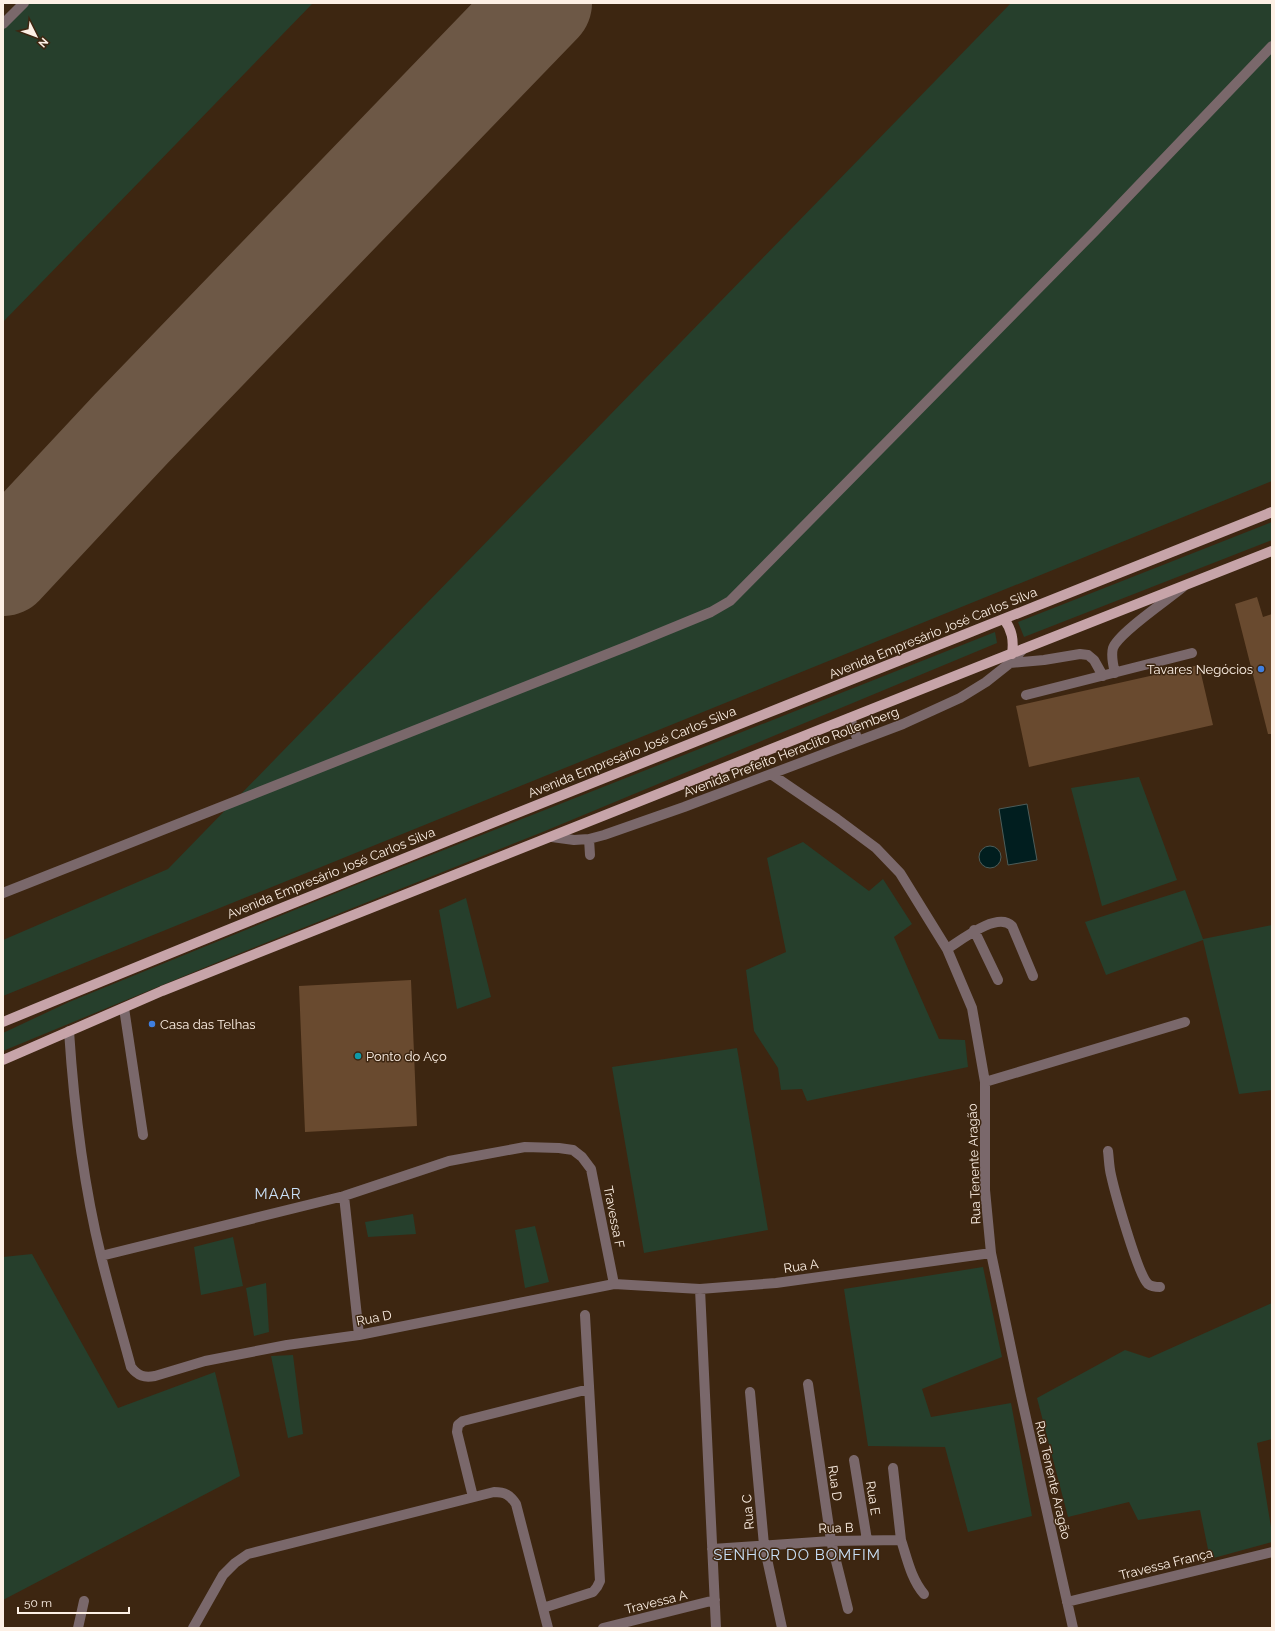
<svg xmlns="http://www.w3.org/2000/svg" width="1275" height="1631" font-family="Raleway,sans-serif">
	<style>
		.green { fill: #263f2c }
		.water { fill: #011e1f; stroke: #4d5d5a }
		.lines { fill: none; stroke-linecap: round; stroke-linejoin: round }
		.taxiway { stroke: #6d5846; stroke-width: 40 }
		.runway { stroke: #6d5846; stroke-width: 100 }
		.building { fill: #694a2f }
		.minor { stroke: #7a686b; stroke-width: 10 }
		.major { stroke: #c7a4a9; stroke-width: 10 }
		.shop-dot { fill: #3f7fe0; stroke: #3d2611; stroke-width: 1.5 }
		.culture-dot { fill: #0f9aa8; stroke: #3d2611; stroke-width: 1.5 }
		.labels { text-anchor: middle; dominant-baseline: central; stroke-width: 3; stroke-linejoin: round; paint-order: stroke }
		.street-label { font-size: 13px; fill: #fdf0e5; stroke: #3d2611 }
		.poi-label { font-size: 13px; fill: #fdf0e5; stroke: #3d2611; text-anchor: start }
		.quarter-label { font-size: 15px; letter-spacing: 1px; fill: #cae1f8; stroke: #3d2611 }
	</style>
	<rect width="100%" height="100%" fill="#3d2611"/>
	<!-- green -->
	<path class="green" d="M 21,3 L 313,3 L 3,322 L 3,21 Z
		M 1011,3 L 1272,3 L 1272,481 L 3,996 L 3,940 L 168,869 Z
		M 1272,522 L 1272,540 L 1024,637 L 1018,622 Z
		M 995,632 L 997,643 L 545,831 L 218,962 L 3,1051 L 3,1033 L 69,1002 L 373,878 Z
		M 1139,777 L 1177,880 L 1102,906 L 1071,788 Z
		M 803,842 L 869,891 L 883,879 L 912,924 L 894,937 L 939,1039 L 965,1040 L 968,1067 L 807,1101 L 802,1089 L 781,1090 L 778,1068 L 754,1031 L 746,970 L 786,952 L 767,858 Z
		M 1185,890 L 1203,939 L 1272,925 L 1272,1090 L 1239,1094 L 1203,940 L 1106,975 L 1085,922 Z
		M 466,898 L 491,997 L 457,1009 L 439,910 Z
		M 737,1048 L 768,1230 L 644,1253 L 612,1067 Z
		M 413,1214 L 416,1234 L 368,1237 L 365,1222 Z
		M 535,1226 L 549,1282 L 525,1288 L 515,1230 Z
		M 233,1237 L 243,1286 L 201,1295 L 194,1247 Z
		M 32,1254 L 118,1408 L 215,1372 L 240,1476 L 3,1600 L 3,1257 Z
		M 983,1267 L 1002,1357 L 922,1389 L 931,1417 L 1011,1403 L 1032,1516 L 968,1532 L 945,1447 L 868,1446 L 844,1289 Z
		M 266,1283 L 269,1332 L 254,1336 L 246,1288 Z
		M 1272,1303 L 1272,1439 L 1257,1443 L 1272,1533 L 1272,1542 L 1210,1559 L 1200,1510 L 1138,1520 L 1129,1502 L 1068,1517 L 1037,1398 L 1125,1350 L 1149,1358 Z
		M 293,1355 L 303,1434 L 288,1438 L 271,1356 Z"/>
	<!-- water -->
	<path class="water" d="M 1027,804 L 1037,860 L 1008,865 L 999,809 Z
		M979 857a11 11 0 1 1 22 0a11 11 0 1 1-22 0Z"/>
	<g class="lines">
		<!-- taxiway -->
		<path class="taxiway" d="M 3,516 L 59,485 L 90,465 L 131,429"/>
		<!-- runway -->
		<path class="runway" d="M 3,566 L 131,429 L 542,3"/>
	</g>
	<!-- building -->
	<path class="building" d="M 1257,597 L 1263,617 L 1272,614 L 1272,734 L 1268,734 L 1235,604 Z
		M 1199,665 L 1213,725 L 1029,767 L 1016,706 Z
		M 411,980 L 417,1126 L 305,1132 L 299,986 Z"/>
	<g class="lines">
		<!-- minor -->
		<path class="minor" d="M 3,24 L 24,3
			M 1010,663 L 1044,660 L 1080,654 L 1088,655 L 1094,660 L 1103,676
			M 1115,673 C 1113,665 1111,655 1113,648 C 1118,633 1169,599 1183,587
			M 1026,695 L 1192,653
			M 850,718 L 858,741
			M 771,774 L 837,819 L 876,848 L 900,873 L 947,949 L 972,1008 L 985,1082 L 985,1190 L 991,1253 L 1020,1391 L 1073,1628
			M 552,837 L 574,840 L 589,839 L 604,835 L 684,807 L 903,724 L 960,698 L 986,682 L 1010,663 L 1023,649
			M 589,839 L 590,855
			M 3,893 L 633,644 L 711,612 L 730,601 L 1095,231 L 1272,46
			M 974,930 L 998,980
			M 947,949 C 960,941 997,911 1012,926 L 1033,976
			M 124,1008 L 143,1135
			M 69,1031 C 74,1107 83,1183 101,1256 C 110,1293 121,1330 131,1367 C 138,1376 144,1378 155,1376 L 205,1361 L 287,1345 L 359,1335 L 614,1284 L 700,1289 L 776,1283 L 991,1253
			M 985,1082 L 1185,1022
			M 1108,1151 C 1109,1159 1109,1167 1111,1175 C 1115,1193 1138,1275 1148,1284 C 1152,1287 1156,1287 1160,1287
			M 344,1196 L 359,1335
			M 101,1256 L 344,1196 L 449,1161 L 525,1147 L 559,1148 L 573,1150 L 582,1157 L 591,1169 L 614,1284
			M 700,1289 L 716,1628
			M 808,1384 L 831,1541 L 848,1609
			M 750,1392 L 764,1545 L 782,1628
			M 854,1460 L 867,1540
			M 893,1468 L 901,1540
			M 473,1497 L 457,1432 L 458,1425 L 463,1421 L 589,1389
			M 712,1549 L 831,1541 L 901,1540 C 907,1558 911,1579 924,1594
			M 1067,1602 L 1272,1552
			M 543,1608 L 593,1592 L 597,1587 L 600,1581 L 585,1315
			M 78,1628 L 84,1601
			M 193,1628 L 223,1575 L 235,1563 L 248,1554 L 494,1492 C 505,1492 510,1495 516,1504 L 548,1628
			M 603,1628 L 715,1600"/>
		<!-- major -->
		<path class="major" d="M 1004,619 C 1012,630 1014,640 1012,654
			M 3,1022 C 424,848 849,681 1272,512
			M 3,1060 L 162,991 L 1023,649 L 1272,551"/>
	</g>
	<!-- markers -->
	<g class="shop-dot">
		<circle cx="1261" cy="669" r="4"/>
		<circle cx="152" cy="1024" r="4"/>
	</g>
	<circle class="culture-dot" cx="358" cy="1056" r="4"/>
	<g class="labels">
		<!-- street labels -->
		<g class="street-label">
			<text transform="translate(933 633) rotate(-22)">Avenida Empresário José Carlos Silva</text>
			<text transform="translate(632 752) rotate(-22)">Avenida Empresário José Carlos Silva</text>
			<text transform="translate(791 752) rotate(-21)">Avenida Prefeito Heraclito Rollemberg</text>
			<text transform="translate(331 873) rotate(-22)">Avenida Empresário José Carlos Silva</text>
			<text transform="translate(974 1164) rotate(-92)">Rua Tenente Aragão</text>
			<text transform="translate(614 1217) rotate(79)">Travessa F</text>
			<text transform="translate(801 1266) rotate(-8)">Rua A</text>
			<text transform="translate(374 1318) rotate(-11)">Rua D</text>
			<text transform="translate(1053 1480) rotate(77)">Rua Tenente Aragão</text>
			<text transform="translate(835 1483) rotate(82)">Rua D</text>
			<text transform="translate(873 1498) rotate(81)">Rua E</text>
			<text transform="translate(748 1512) rotate(-95)">Rua C</text>
			<text transform="translate(836 1528) rotate(-2)">Rua B</text>
			<text transform="translate(1166 1564) rotate(-14)">Travessa França</text>
			<text transform="translate(656 1602) rotate(-14)">Travessa A</text>
		</g>
		<!-- poi labels -->
		<g class="poi-label">
			<text x="1253" y="669" text-anchor="end">Tavares Negócios</text>
			<text x="160" y="1024">Casa das Telhas</text>
			<text x="366" y="1056">Ponto do Aço</text>
		</g>
		<!-- quarter labels -->
		<g class="quarter-label">
			<text x="278" y="1194">MAAR</text>
			<text x="797" y="1555">SENHOR DO BOMFIM</text>
		</g>
	</g>
	<!-- border -->
	<rect width="1275" height="1631" fill="none" stroke="#fdf0e5" stroke-width="8"/>
	<!-- north arrow -->
	<g transform="translate(36 36) rotate(132)" stroke="#3d2611" stroke-width="3" paint-order="stroke">
	<path d="M0-3L7 15L0 10L-7 15Z" fill="#fdf0e5"/>
	<text y="-6" font-size="11" font-weight="bold" text-anchor="middle" fill="#fdf0e5">N</text>
	</g>
	<!-- scale -->
	<path d="M18 1607v6h111v-6" fill="none" stroke="#fdf0e5" stroke-width="2"/>
	<text x="24" y="1607" font-size="12" fill="#fdf0e5" stroke="#3d2611" stroke-width="3" paint-order="stroke">50 m</text>
</svg>
